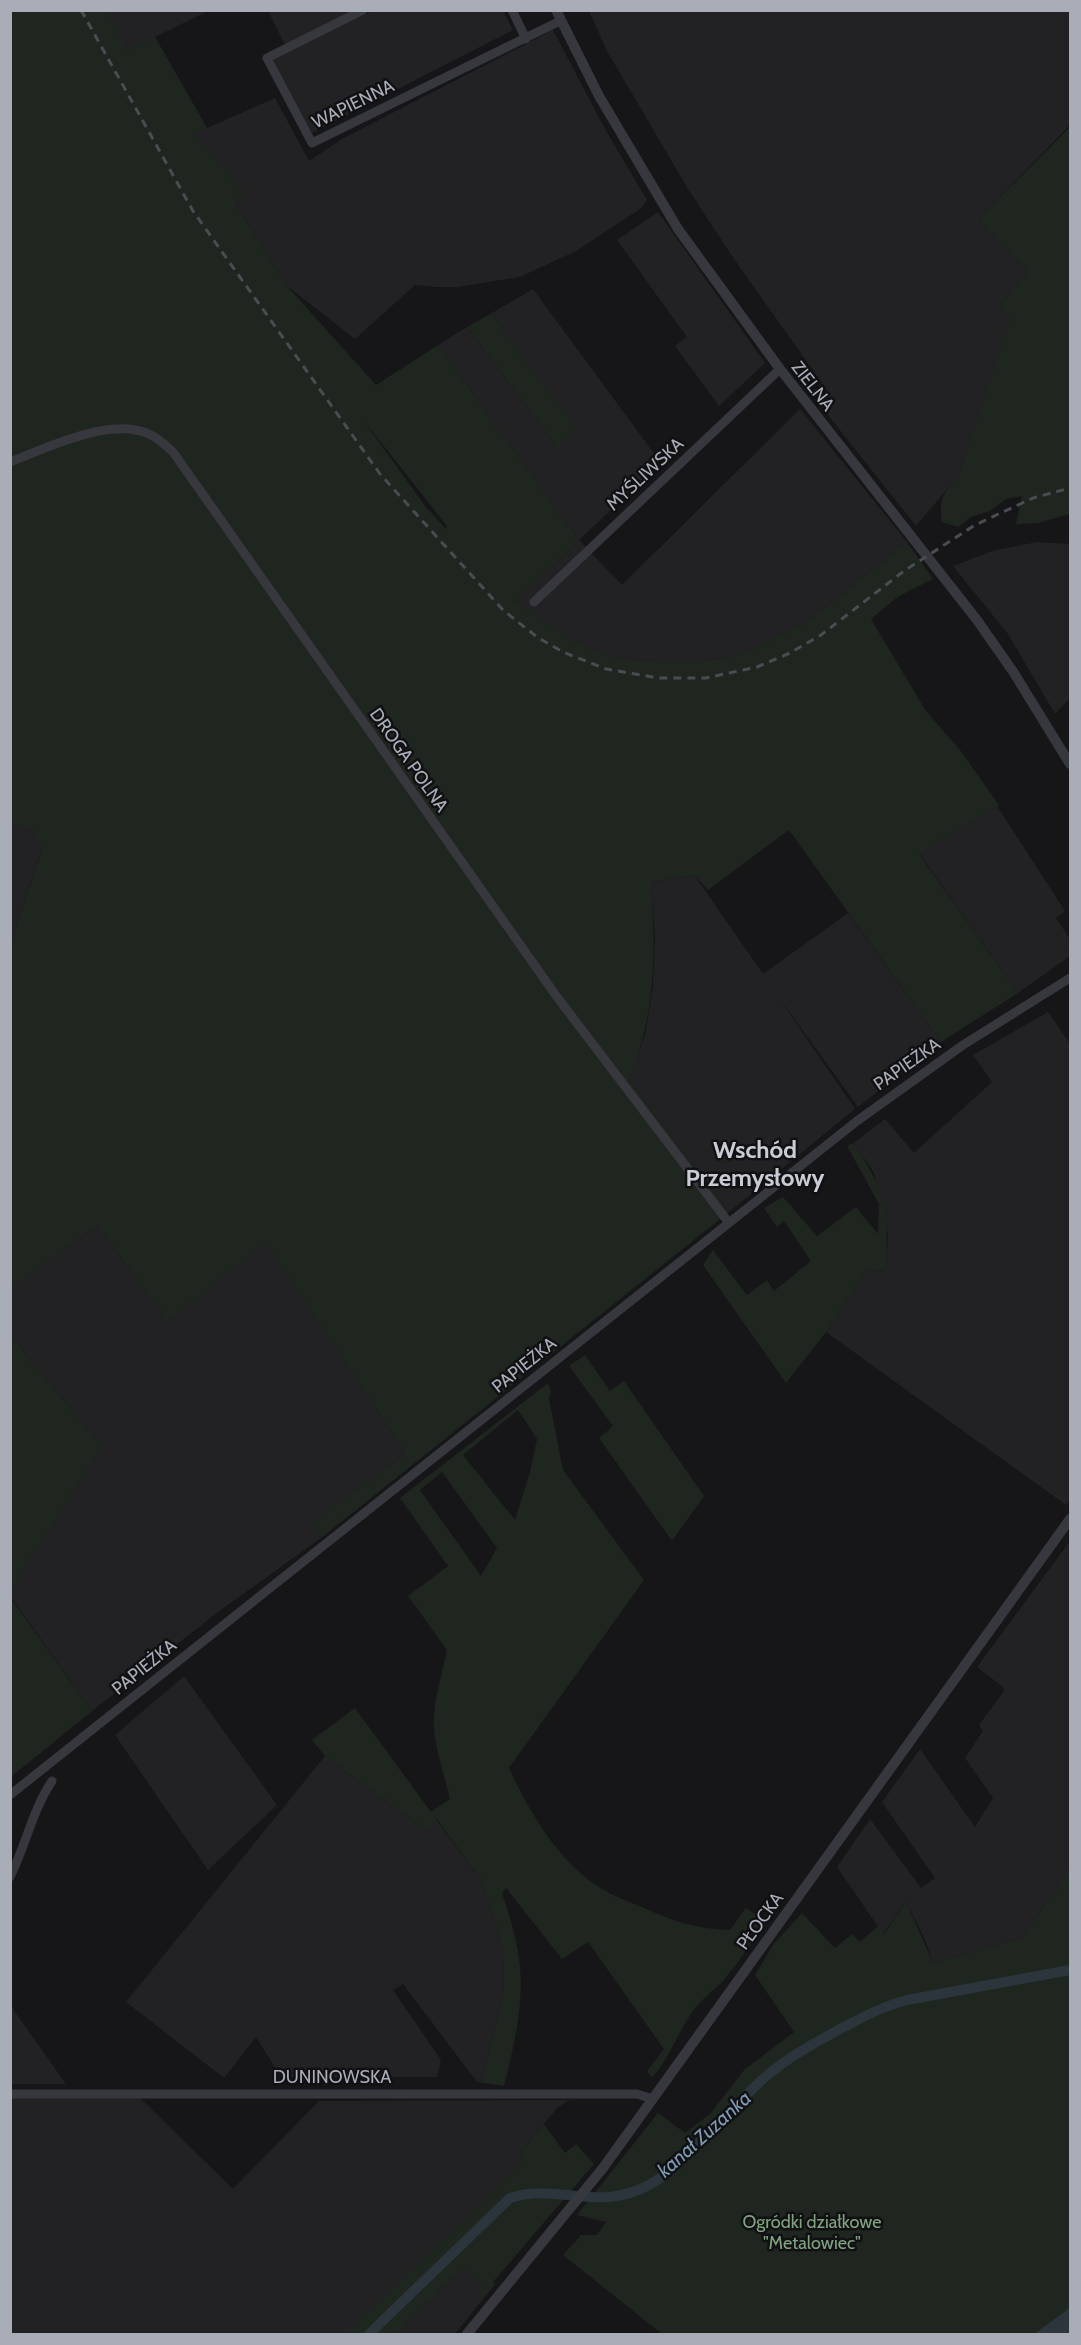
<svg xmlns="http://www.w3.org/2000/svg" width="1081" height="2345" font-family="Cabin,sans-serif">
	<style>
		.built { fill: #222225 }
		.green { fill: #1e261f; fill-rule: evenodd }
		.water { fill: #2c353c }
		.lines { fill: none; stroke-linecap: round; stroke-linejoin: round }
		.canal { stroke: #2c353c; stroke-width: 10 }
		.minor { stroke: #37383d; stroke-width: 9 }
		.tertiary { stroke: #37383d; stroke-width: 10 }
		.rail { stroke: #4a4c52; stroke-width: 3; stroke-dasharray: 8 6; stroke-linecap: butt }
		.labels { text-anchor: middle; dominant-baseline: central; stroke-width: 5; stroke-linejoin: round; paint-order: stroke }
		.street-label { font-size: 18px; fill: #a8adb8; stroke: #111113 }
		.park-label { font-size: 18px; fill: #7fa381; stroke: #111113 }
		.water-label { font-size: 20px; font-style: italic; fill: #7f9bb3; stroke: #111113 }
		.district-label { font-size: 24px; font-weight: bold; fill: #c9ccd4; stroke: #111113 }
	</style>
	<rect width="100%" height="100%" fill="#161618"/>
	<!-- built -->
	<path class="built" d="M 69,11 L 208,11 L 155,37 L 207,128 L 275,98 L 309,161 L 342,139 L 553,30 L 605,129 L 647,200 L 640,209 L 576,251 L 520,277 L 457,287 L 436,287 L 415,285 L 355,339 L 287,286 L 235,203 L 245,193 Z
		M 268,11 L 360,11 L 286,47 Z
		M 372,11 L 503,11 L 513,30 L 312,133 L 272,59 Z
		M 589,11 L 1070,11 L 1070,125 L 978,219 L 1029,272 L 999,306 L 1011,317 L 959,475 L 916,526 L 816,400 L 827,390 L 734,259 L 688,189 L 607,51 Z
		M 658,212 L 765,363 L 719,406 L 675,346 L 687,337 L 617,240 Z
		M 533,289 L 661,463 L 579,540 L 622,585 L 800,409 L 907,542 L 807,622 L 754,649 L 728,657 L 699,661 L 656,661 L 624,659 L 599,652 L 565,637 L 516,601 L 579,540 L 438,345 L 467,327 L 557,447 L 503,331 L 492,313 Z
		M 1037,542 L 1070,544 L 1070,698 L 1055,714 L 1008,634 L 953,566 L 992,551 Z
		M 997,806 L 1065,911 L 1056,918 L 1070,939 L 1070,956 L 1018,993 L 919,853 Z
		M 11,823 L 33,831 L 42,849 L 11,943 Z
		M 695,876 L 763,974 L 848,913 L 941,1042 L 858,1107 L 777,995 L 855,1109 L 729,1212 L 629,1080 L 645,1034 L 653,986 L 655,936 L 651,882 Z
		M 1048,1012 L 1070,1044 L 1070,1499 L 1066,1505 L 826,1332 L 866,1272 L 886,1270 L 888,1236 L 874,1173 L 854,1143 L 885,1119 L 914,1153 L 992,1082 L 973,1055 Z
		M 97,1225 L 168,1322 L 265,1242 L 405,1451 L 403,1456 L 311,1523 L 321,1538 L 218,1612 L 92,1711 L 11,1597 L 10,1592 L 102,1446 L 11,1336 L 10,1289 Z
		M 1070,1541 L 1070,1869 L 1021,1938 L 933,1963 L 925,1940 L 906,1901 L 883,1934 L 837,1867 L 870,1819 L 921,1888 L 935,1878 L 882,1802 L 920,1749 L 975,1827 L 993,1798 L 965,1758 L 983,1731 L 979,1725 L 1004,1691 L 1003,1687 L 977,1667 Z
		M 184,1676 L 277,1805 L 208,1870 L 115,1735 Z
		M 325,1756 L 427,1831 L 435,1818 L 480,1879 L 495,1921 L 503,1953 L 504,1990 L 482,2081 L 477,2082 L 403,1984 L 393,1990 L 441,2060 L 437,2077 L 281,2077 L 256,2037 L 224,2078 L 126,2002 Z
		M 10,2005 L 42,2050 L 66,2084 L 11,2084 Z
		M 139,2097 L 233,2189 L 319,2101 L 570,2100 L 558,2107 L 521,2151 L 526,2157 L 347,2334 L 11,2334 L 10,2098 Z
		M 468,2262 L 495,2284 L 455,2334 L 395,2334 Z"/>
	<!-- green -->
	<path class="green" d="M 11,11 L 106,11 L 128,50 L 155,37 L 207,128 L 194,135 L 246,193 L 235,203 L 287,286 L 376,385 L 438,345 L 579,540 L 516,601 L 568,638 L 599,652 L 624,659 L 656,661 L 699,661 L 728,657 L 754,649 L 807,622 L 907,542 L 933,579 L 899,596 L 871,619 L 926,711 L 960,750 L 999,805 L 919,854 L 1018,993 L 941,1042 L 789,830 L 708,890 L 695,876 L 651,882 C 656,955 656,1011 629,1080 L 729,1212 L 321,1538 L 310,1523 L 403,1456 L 405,1451 L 265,1243 L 168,1322 L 97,1225 L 11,1289 L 11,943 L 42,850 L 33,831 L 10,823 ZM 364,421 L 447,526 L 446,529 L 425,506 Z
		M 1070,127 L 1070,514 L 1038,523 L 1016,524 L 1022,496 L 1006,499 L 990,511 L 971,517 L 958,527 L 942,522 C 938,498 944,493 959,475 L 1010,317 L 999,306 L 1029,272 L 978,219 Z
		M 492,313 L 503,331 L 578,430 L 557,447 L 467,327 Z
		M 854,1143 C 886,1192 889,1212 886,1270 L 866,1272 L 826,1332 L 786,1383 L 703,1265 L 713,1250 L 747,1295 L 767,1280 L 774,1291 L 811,1261 L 784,1221 L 777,1227 L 764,1208 L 783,1197 L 817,1236 L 856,1207 L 878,1234 L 879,1204 L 847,1146 Z
		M 11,1336 L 102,1446 L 11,1592 Z
		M 585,1355 L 610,1391 L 624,1381 L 704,1496 L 672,1541 L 599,1438 L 613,1426 L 569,1366 Z
		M 548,1383 L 551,1391 L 549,1399 L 563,1470 L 644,1580 L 509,1768 C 529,1812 561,1866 604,1890 C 616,1897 629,1902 642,1907 C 672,1921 697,1929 730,1930 L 746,1908 L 766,1921 C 752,1942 739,1962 723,1981 C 713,1991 701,2000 693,2011 C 677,2033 671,2056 652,2078 L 647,2071 L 664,2049 L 588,1942 L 562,1959 L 506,1888 L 502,1893 C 508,1912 515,1932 518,1952 C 526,1997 515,2042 504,2086 L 477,2082 L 482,2081 L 504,1990 L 503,1953 L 495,1921 L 480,1879 L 436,1818 L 427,1831 L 325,1756 L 312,1740 L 355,1708 L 431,1812 L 450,1799 C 445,1776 436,1753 434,1729 C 432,1703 442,1676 447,1650 L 408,1596 L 448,1566 L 400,1498 ZM 518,1410 L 537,1439 L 530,1472 L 515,1520 L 463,1455 ZM 442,1472 L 497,1548 L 481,1576 L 420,1490 Z
		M 10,1597 L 92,1711 L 11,1777 L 10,1777 Z
		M 1070,1869 L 1070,2334 L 662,2334 L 563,2255 L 581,2235 L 597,2235 L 606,2222 L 577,2215 L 658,2113 L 685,2133 L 711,2113 L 744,2070 L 794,2032 L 755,1975 L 773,1945 L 802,1913 L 835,1948 L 852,1934 L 860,1942 L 878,1926 L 884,1934 L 906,1901 L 933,1963 L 1021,1938 Z
		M 544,2124 L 565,2153 L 576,2144 L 594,2164 L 493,2282 L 495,2284 L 485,2297 L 477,2291 L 481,2285 L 466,2268 L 461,2273 L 458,2272 L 395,2334 L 346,2334 L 525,2158 L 521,2151 Z"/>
	<!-- water -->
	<path class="water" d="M 1070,2307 L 1070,2334 L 1034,2334 L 1067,2310 Z"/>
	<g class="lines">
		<!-- canal -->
		<path class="canal" d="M 369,2334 L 510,2198 C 556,2182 598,2213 649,2185 C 676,2170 698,2142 721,2121 C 738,2104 754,2085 774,2070 C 795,2053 820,2040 844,2027 C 865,2016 884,2006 907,2000 L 1070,1970"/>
		<!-- minor -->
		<path class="minor" d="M 363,10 L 267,58 L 312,143 L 560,21
			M 512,10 L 526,39
			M 10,462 C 46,448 113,415 151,435 C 159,439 166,446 173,452 L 557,997 L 729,1223
			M 534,602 L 780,369
			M 10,1795 L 857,1121 L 963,1045 L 1070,978
			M 10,1877 C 26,1845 32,1811 52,1781
			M 10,2094 L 637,2094 L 653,2099"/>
		<!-- tertiary -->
		<path class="tertiary" d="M 556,10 L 599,96 L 678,229 L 780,369 L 977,620 L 1014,673 L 1070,764
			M 467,2334 L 603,2168 L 1070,1519"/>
		<!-- rail -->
		<path class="rail" d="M 81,10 L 193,211 L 380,474 L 503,610 L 537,637 L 563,652 L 606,669 L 658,678 L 706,678 L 757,667 L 790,653 L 821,635 L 904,571 L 975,525 L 1033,498 L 1070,488"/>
	</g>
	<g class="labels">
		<!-- street labels -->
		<g class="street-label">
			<text transform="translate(353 104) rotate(-26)">WAPIENNA</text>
			<text transform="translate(813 386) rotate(52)">ZIELNA</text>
			<text transform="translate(645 474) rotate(-43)">MYŚLIWSKA</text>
			<text transform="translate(409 760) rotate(55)">DROGA POLNA</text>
			<text transform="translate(907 1064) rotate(-35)">PAPIEŻKA</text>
			<text transform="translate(524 1365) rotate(-39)">PAPIEŻKA</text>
			<text transform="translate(144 1667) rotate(-39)">PAPIEŻKA</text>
			<text transform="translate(760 1921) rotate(-54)">PŁOCKA</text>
			<text x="332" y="2077">DUNINOWSKA</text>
		</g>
		<!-- park labels -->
		<g class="park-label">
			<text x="812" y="2222">Ogródki działkowe<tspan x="812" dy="21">"Metalowiec"</tspan></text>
		</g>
		<!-- water labels -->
		<g class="water-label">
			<text transform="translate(704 2134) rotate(-42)">kanał Zuzanka</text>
		</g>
		<!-- district labels -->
		<g class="district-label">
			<text x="755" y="1149">Wschód<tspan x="755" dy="28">Przemysłowy</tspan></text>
		</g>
	</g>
	<!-- border -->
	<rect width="1081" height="2345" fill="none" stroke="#a8adb8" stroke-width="24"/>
</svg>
